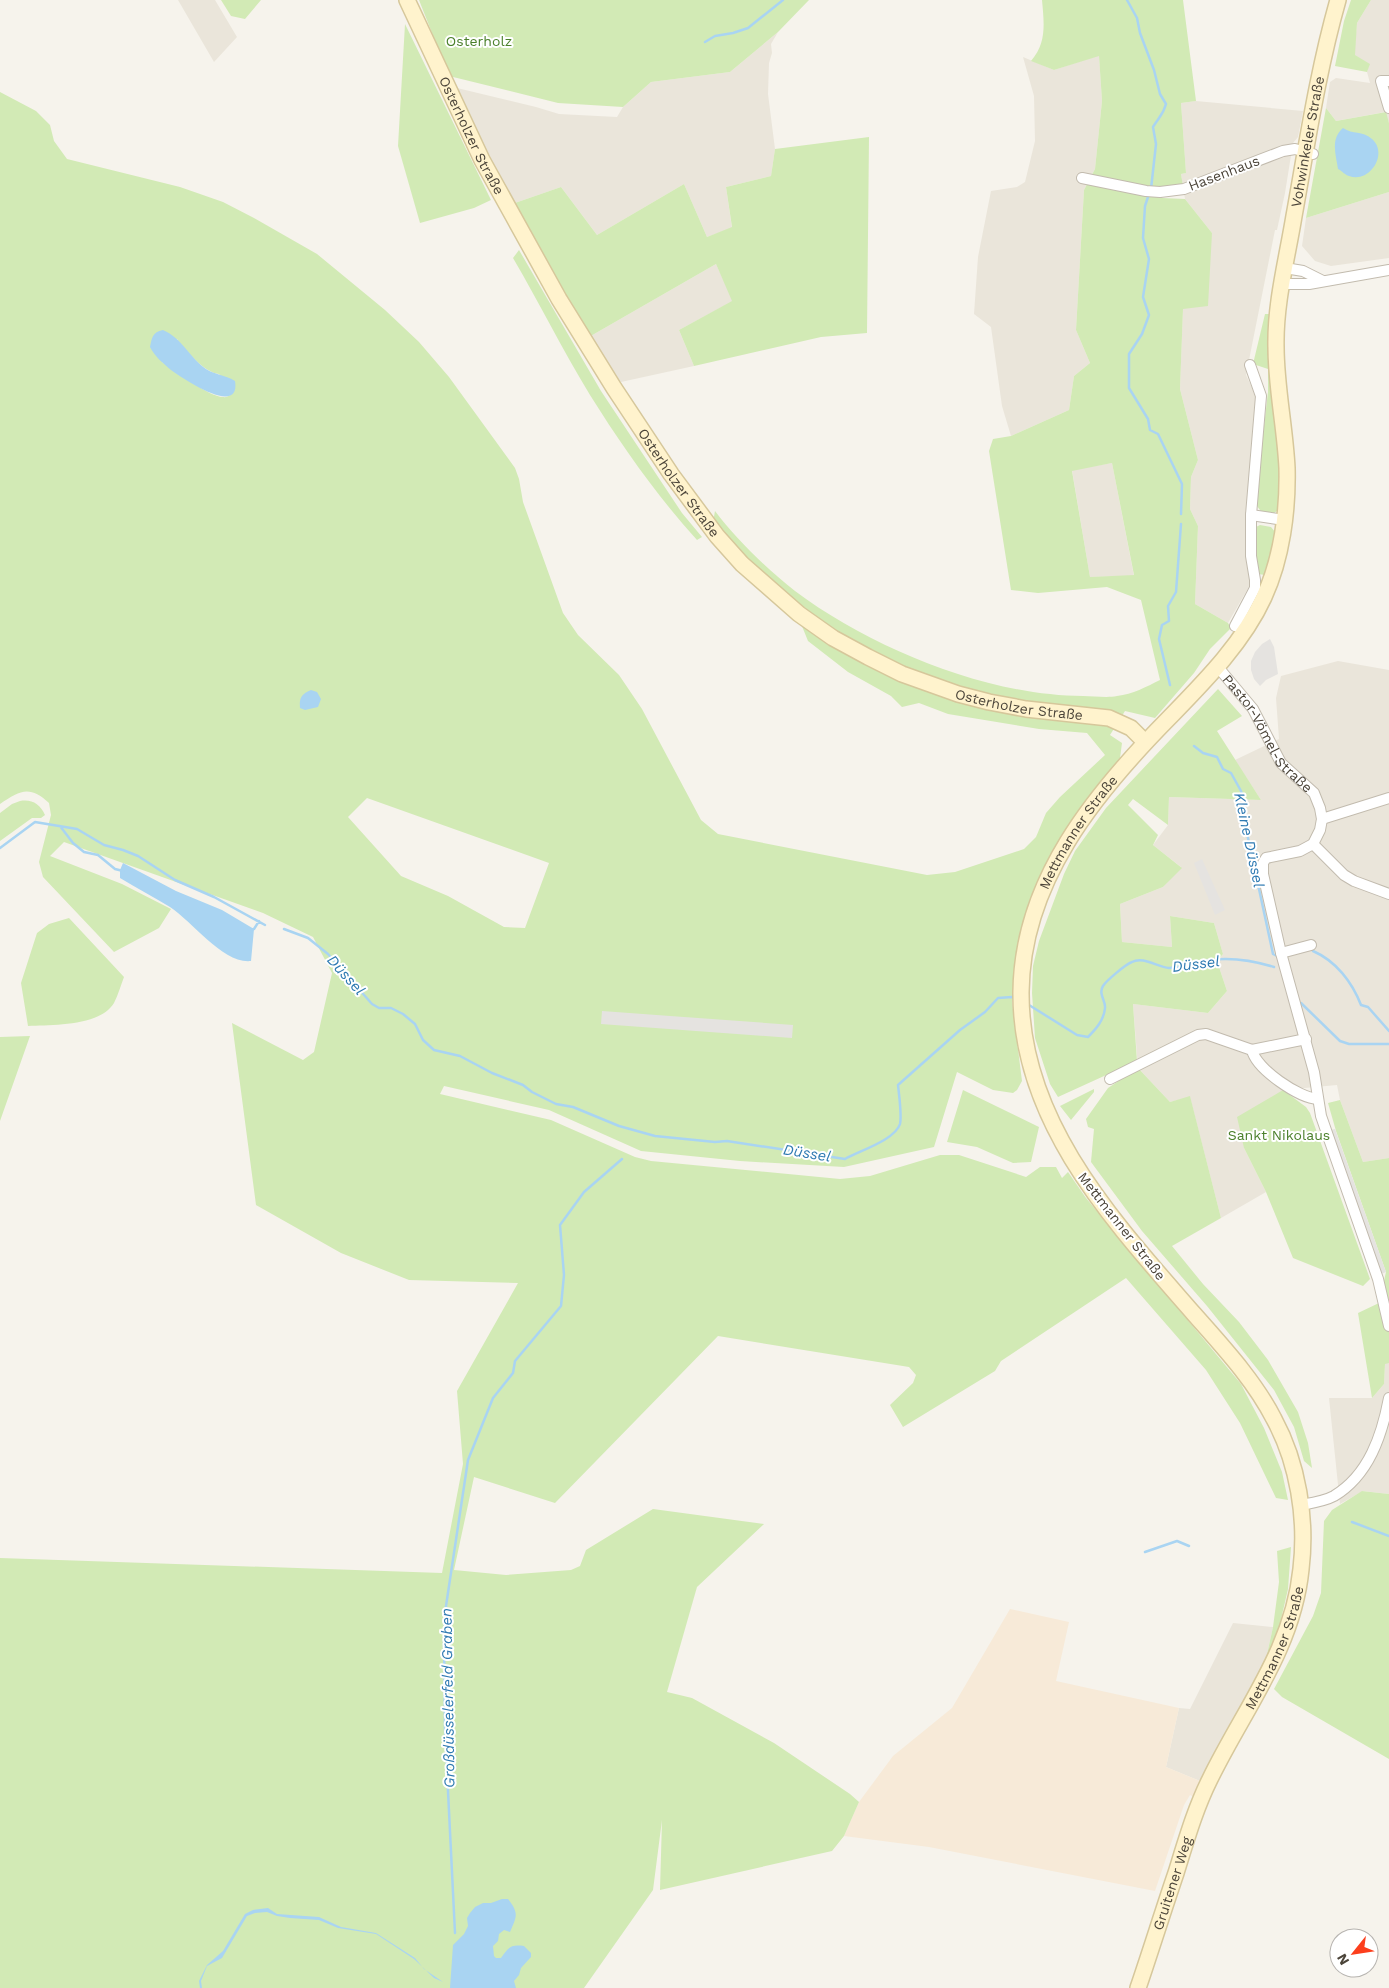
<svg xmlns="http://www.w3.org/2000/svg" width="1389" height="1988" font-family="'Work Sans',sans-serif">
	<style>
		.residential { fill: #eae5da }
		.commercial { fill: #f7ead8 }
		.green { fill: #d2eab5; fill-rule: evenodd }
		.parking { fill: #e5e3e0 }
		.water { fill: #a9d4f2 }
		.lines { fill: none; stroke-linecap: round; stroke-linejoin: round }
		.stream { stroke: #a9d4f2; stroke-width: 2.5 }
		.minor-casing { stroke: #c2bbae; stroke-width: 12 }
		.secondary-casing { stroke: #d6c79b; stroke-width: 18 }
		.minor { stroke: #fff; stroke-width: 10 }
		.secondary { stroke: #fff3cd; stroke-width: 15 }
		.labels { text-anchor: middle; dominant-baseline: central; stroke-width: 4; stroke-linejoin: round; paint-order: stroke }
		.park-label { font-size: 14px; fill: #4a7f2a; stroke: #fff }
		.street-label { font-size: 14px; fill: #4b4439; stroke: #fff }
		.water-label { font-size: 15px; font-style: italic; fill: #2e7ab2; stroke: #fff }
	</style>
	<rect width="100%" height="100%" fill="#f6f3ec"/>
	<!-- residential -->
	<path class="residential" d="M 178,0 L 215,0 L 237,37 L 214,62 Z
		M 1371,0 L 1389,0 L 1389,123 L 1385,112 L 1336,121 L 1326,108 L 1330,82 L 1336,78 L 1370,83 L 1367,72 L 1369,64 L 1354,55 L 1357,23 Z
		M 778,32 L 771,44 L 772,53 L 769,63 L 768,94 L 775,149 L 771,176 L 726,187 L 732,228 L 707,237 L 684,184 L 597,235 L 561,187 L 512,204 L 457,88 L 536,107 L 559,114 L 617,117 L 623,107 L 651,82 L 730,72 Z
		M 1099,55 L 1102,101 L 1095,169 L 1084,190 L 1076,330 L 1090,363 L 1074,376 L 1069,410 L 1011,436 L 1002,406 L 991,327 L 974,314 L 978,257 L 991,191 L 1017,187 L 1025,182 L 1035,141 L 1034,96 L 1023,57 L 1054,70 Z
		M 1196,101 L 1303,111 L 1298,137 L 1293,143 L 1285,193 L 1277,230 L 1275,230 L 1246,375 L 1256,396 L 1247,514 L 1251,583 L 1228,623 L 1195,604 L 1198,526 L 1190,509 L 1191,477 L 1198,460 L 1180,389 L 1183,308 L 1212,233 L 1185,199 L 1181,174 L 1186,173 L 1181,103 Z
		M 1389,192 L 1389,258 L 1331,266 L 1315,261 L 1302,246 L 1306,218 Z
		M 716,264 L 733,301 L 679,330 L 694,366 L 621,382 L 589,337 Z
		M 1112,463 L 1134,576 L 1090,577 L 1072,470 Z
		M 1338,661 L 1389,670 L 1389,1158 L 1363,1162 L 1340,1100 L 1337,1085 L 1283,1090 L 1244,1148 L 1266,1192 L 1221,1218 L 1190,1097 L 1170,1102 L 1138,1068 L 1133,1004 L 1208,1013 L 1227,991 L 1217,961 L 1223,954 L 1214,923 L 1170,916 L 1172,947 L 1122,942 L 1120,904 L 1163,887 L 1181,867 L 1153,845 L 1168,825 L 1169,797 L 1261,800 L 1235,760 L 1279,739 L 1276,698 L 1281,676 Z
		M 1385,1363 L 1389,1363 L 1389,1494 L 1363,1491 L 1340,1504 L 1329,1398 L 1372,1398 L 1384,1384 Z
		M 1233,1623 L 1273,1627 L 1264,1668 L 1228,1728 L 1200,1781 L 1166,1767 L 1179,1708 L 1190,1709 Z"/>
	<!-- commercial -->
	<path class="commercial" d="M 1010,1609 L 1069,1622 L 1056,1681 L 1179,1708 L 1166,1767 L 1200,1781 L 1194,1797 L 1190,1795 L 1184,1805 L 1155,1891 L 929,1847 L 844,1836 L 859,1802 L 893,1756 L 952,1708 Z"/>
	<!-- green -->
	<path class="green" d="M 221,0 L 261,0 L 245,19 L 231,16 Z
		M 419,0 L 809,0 L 778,32 L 730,72 L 651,82 L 623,107 L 558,103 L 449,76 Z
		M 1042,0 L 1183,0 L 1196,101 L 1181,103 L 1186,173 L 1181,174 L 1183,186 L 1163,189 L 1162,198 L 1185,199 L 1212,233 L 1208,306 L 1183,309 L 1180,389 L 1198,460 L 1191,477 L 1190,509 L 1198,526 L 1195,604 L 1228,623 L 1231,628 L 1210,649 L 1194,673 L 1155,718 L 1125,711 L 1110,735 L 1122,743 L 1120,758 L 1077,812 L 1043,869 L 1030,904 L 1017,955 L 1012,1002 L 1022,1081 L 1017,1090 L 1013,1093 L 993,1090 L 957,1072 L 934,1147 L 844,1167 L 740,1161 L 641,1151 L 549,1110 L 444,1086 L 440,1094 L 551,1120 L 635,1157 L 651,1161 L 840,1179 L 870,1176 L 940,1155 L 959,1155 L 1026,1177 L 1040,1167 L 1056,1167 L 1062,1178 L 1068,1172 L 1086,1198 L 1241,1384 L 1264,1428 L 1282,1472 L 1288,1500 L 1276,1498 L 1240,1423 L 1206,1370 L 1126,1278 L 1001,1361 L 995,1371 L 903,1427 L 890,1405 L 913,1383 L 916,1375 L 909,1367 L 718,1336 L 555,1503 L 474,1477 L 454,1570 L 506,1575 L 571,1570 L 580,1566 L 586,1550 L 653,1509 L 764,1524 L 697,1587 L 667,1692 L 692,1698 L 774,1743 L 850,1794 L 859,1802 L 844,1836 L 832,1851 L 660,1890 L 662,1820 L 653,1890 L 584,1988 L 0,1988 L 0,1558 L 442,1573 L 463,1464 L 457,1391 L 518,1283 L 409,1280 L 341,1253 L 256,1205 L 232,1023 L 303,1060 L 314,1052 L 332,973 L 313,937 L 263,913 L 64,842 L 50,856 L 122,884 L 171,909 L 159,928 L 114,952 L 43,877 L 39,862 L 51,815 L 49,803 C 30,785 20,790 0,804 L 0,92 L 36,111 L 50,125 L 54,141 L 67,159 L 180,187 L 223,202 L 254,218 L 317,254 L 385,310 L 419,342 L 449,377 L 515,468 L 519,479 L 523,502 L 563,613 L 578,635 L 619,675 L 642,709 L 701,820 L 718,834 L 927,875 L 955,872 L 1024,849 L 1036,837 L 1046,813 L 1060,797 L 1105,755 L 1087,733 L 1039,729 L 948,714 L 919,703 L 902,707 L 891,696 L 848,672 L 808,641 L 791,599 L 744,559 L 713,522 L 715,511 C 736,539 768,570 795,591 C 871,648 988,696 1083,696 C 1094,696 1107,698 1117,696 C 1133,694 1146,687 1160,680 L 1141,600 L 1107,587 L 1038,593 L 1011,590 L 989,451 L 993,439 L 1011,436 L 1069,410 L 1074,376 L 1090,363 L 1076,330 L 1084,190 L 1095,169 L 1102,101 L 1099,56 L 1054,70 L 1031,61 C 1047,43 1044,23 1042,0 ZM 177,339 C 185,350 205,373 219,374 L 233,392 C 231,394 228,398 223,397 C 209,397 175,370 162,362 ZM 1112,463 L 1134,575 L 1090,577 L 1072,471 ZM 367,798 L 549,863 L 525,928 L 504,927 L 448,896 L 401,876 L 348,817 Z
		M 1351,0 L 1371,0 L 1357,23 L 1355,55 L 1370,64 L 1367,72 L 1335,66 L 1344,21 Z
		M 405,24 L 491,200 L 474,208 L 420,223 L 398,146 Z
		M 1326,108 L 1336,121 L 1386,112 L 1389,123 L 1389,192 L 1306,218 Z
		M 869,137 L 867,333 L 821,337 L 694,366 L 679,330 L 732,301 L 716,264 L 589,337 L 512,204 L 561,187 L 597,235 L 684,184 L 707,237 L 732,227 L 726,187 L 771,176 L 775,149 Z
		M 519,250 L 601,391 L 682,513 L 702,537 L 697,540 C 657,496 622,446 590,395 C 563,351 540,304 513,258 Z
		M 1265,314 L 1270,314 L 1280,460 L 1280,509 L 1271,515 L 1262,513 L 1255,503 L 1268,392 L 1268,369 L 1253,364 Z
		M 1260,525 L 1271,527 L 1276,533 L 1271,563 L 1265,575 L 1258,574 L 1255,560 L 1256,527 Z
		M 1218,689 L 1242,716 L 1217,731 L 1261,800 L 1169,797 L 1168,825 L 1133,799 L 1128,805 L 1158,835 L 1153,845 L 1182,868 L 1163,887 L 1120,904 L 1122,942 L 1172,947 L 1170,916 L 1214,923 L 1223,954 L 1217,961 L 1227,991 L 1208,1013 L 1133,1004 L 1137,1061 L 1058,1097 L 1050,1084 L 1035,1038 L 1032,993 L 1033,966 L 1039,941 L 1064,874 L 1075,851 L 1106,808 Z
		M 20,801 C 32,799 40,804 45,815 L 41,818 L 32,818 L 0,841 L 0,813 L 12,804 Z
		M 69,918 L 124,977 C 121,985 118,995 114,1003 C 100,1026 53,1025 28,1026 L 21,983 L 37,933 L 49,924 Z
		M 30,1036 L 0,1121 L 0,1037 Z
		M 1138,1068 L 1170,1102 L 1190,1096 L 1221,1218 L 1172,1246 L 1203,1284 L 1239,1322 L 1268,1360 L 1298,1412 L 1308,1443 L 1312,1468 L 1304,1461 L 1294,1427 L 1274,1390 L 1207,1306 L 1142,1231 L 1091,1162 L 1094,1129 L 1088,1127 L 1086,1119 L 1108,1088 Z
		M 1094,1089 L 1094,1092 L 1071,1120 L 1060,1106 Z
		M 963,1090 L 1039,1127 L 1031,1162 L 1013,1163 L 977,1147 L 947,1142 Z
		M 1283,1090 L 1306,1107 L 1310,1113 L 1370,1279 L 1363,1286 L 1293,1258 L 1266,1192 L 1244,1148 L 1237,1117 Z
		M 1340,1100 L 1363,1162 L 1389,1158 L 1389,1363 L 1385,1364 L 1384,1384 L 1372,1398 L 1358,1313 L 1379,1303 L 1386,1272 L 1336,1131 L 1328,1103 Z
		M 1362,1491 L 1389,1494 L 1389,1759 L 1282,1697 L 1274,1689 L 1313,1616 L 1321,1593 L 1324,1521 L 1332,1510 Z
		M 1291,1547 L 1288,1589 L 1279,1628 L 1264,1668 L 1273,1627 L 1279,1582 L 1277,1551 Z"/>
	<!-- parking -->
	<path class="parking" d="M 1270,639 L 1274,647 L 1278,674 L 1266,680 L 1260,686 L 1254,679 L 1251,670 L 1251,661 L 1255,652 L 1262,644 Z
		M 1202,859 L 1225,910 L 1215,915 L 1194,863 Z
		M 602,1011 L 793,1025 L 792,1038 L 601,1024 Z
		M 1335,1129 L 1386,1272 L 1381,1274 L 1330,1130 Z"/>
	<!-- water -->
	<path class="water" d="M 1343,128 C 1353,135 1362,130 1372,139 C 1389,154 1369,184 1349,176 C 1345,175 1342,171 1338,169 C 1336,155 1330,139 1343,128 Z
		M 163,330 C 182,338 190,358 206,369 C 215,375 226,375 235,381 C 241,418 182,378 171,370 C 163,363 155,357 150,347 C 152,338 152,332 163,330 Z
		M 311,690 L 317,692 L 321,699 L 318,707 L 305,710 L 300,708 C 299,697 302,694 311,690 Z
		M 123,863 L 176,891 L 222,910 L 254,929 L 251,961 C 223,964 193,922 170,907 C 154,897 136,888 120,878 L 120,870 Z
		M 502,1899 L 508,1899 C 519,1913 517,1916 510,1932 L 504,1930 L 499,1934 L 498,1941 L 493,1946 L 494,1956 L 496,1958 L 501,1958 C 508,1948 510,1944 524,1946 L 531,1953 L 531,1957 L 521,1968 L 519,1975 L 514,1981 L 516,1988 L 450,1988 L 453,1945 L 464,1934 L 468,1926 L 467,1918 L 470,1913 L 475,1907 L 483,1903 L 491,1903 Z
		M 268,1908 L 277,1914 L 319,1917 L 341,1927 L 376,1933 L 415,1958 L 424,1969 L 443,1982 L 434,1978 L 414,1959 L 376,1934 L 338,1928 L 319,1920 L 290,1918 L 277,1916 L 267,1912 L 255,1913 L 247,1916 L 222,1958 L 207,1966 L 201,1981 L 202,1988 L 200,1988 L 199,1981 L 207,1965 L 223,1951 L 245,1914 L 253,1910 Z"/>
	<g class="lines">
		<!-- stream -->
		<path class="stream" d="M 1127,0 L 1137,18 L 1140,33 L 1154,70 L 1160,94 L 1166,104 C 1163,115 1159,117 1153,127 L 1156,144 L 1151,189
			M 705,42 L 715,36 L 733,33 L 748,28 L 783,0
			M 1149,194 L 1145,206 L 1143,238 L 1149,259 L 1143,297 L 1149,315 L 1142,334 L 1129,354 L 1129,388 L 1148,419 L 1150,430 L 1158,434 L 1182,484 L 1181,514
			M 1170,685 L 1159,639 L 1162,625 L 1169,621 L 1168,606 L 1176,592 L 1181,524
			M 1194,746 L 1203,753 L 1217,757 L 1223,769 L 1231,773 L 1241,791 L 1245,805 L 1245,824 L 1273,954 L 1277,956
			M 60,826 L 73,843 L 84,852 L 98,855 L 115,869 L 123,871
			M 0,848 L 35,822 L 77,829 L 104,845 L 123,850 L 138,856 L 175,880 L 214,897 L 265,925
			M 284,929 L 308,938 L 328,954 L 372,1004 L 379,1008 L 391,1008 L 403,1014 L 415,1024 L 423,1040 L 434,1050 L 460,1056 L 492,1073 L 523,1085 L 532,1092 L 556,1104 L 573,1107 L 619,1126 L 655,1136 L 715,1142 L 727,1141 L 845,1159 C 859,1151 895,1140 900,1124 C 902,1115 899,1095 898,1085 L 960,1030 L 985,1012 L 998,998 L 1012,997 L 1017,999
			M 250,930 L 254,929 L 259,921
			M 1313,951 C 1336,961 1352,982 1361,1005 L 1368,1007 L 1389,1031
			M 1301,1003 L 1340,1041 L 1349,1044 L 1389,1044
			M 1029,1005 L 1077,1035 L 1088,1037 C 1096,1029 1104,1020 1105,1008 C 1106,1001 1098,994 1103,986 C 1106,981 1126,964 1132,962 C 1143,956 1157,967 1169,968 C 1181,968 1183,965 1194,963 C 1220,956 1249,959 1274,967
			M 1352,1522 L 1389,1536
			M 1145,1552 L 1177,1541 L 1189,1546
			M 455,1933 L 445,1730 L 444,1641 L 446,1606 L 468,1460 L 493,1398 L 513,1373 L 515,1361 L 561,1306 L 564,1275 L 560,1225 L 584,1192 L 622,1159"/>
		<!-- minor casing -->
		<g class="minor-casing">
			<g id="minor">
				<path d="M 1389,81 L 1381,81 L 1389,108"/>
				<path d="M 1082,178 L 1146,191 L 1160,192 L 1184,189 L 1283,151 L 1295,149 L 1313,154"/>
				<path d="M 1285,268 L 1303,271 L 1323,281"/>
				<path d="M 1282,284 L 1309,284 L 1389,270"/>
				<path d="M 1251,515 L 1284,520"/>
				<path d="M 1235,626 L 1255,588 L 1255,580 L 1251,556 L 1251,515 L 1261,396 L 1250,365"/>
				<path id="s1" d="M 1217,666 L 1253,709 L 1281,763 L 1314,793 L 1320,808 L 1322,819 L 1320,830 L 1313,844 L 1300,851 L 1266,858 L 1263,863 L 1263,874 L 1281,953 L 1314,1072 L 1321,1116 L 1378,1279 L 1389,1326"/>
				<path d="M 1322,819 L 1389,798"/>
				<path d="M 1313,844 L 1344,875 L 1354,881 L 1389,894"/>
				<path d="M 1281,953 L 1311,945"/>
				<path d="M 1252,1050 C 1256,1069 1299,1098 1318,1099"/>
				<path d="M 1252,1050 L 1306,1039"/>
				<path d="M 1110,1079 L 1198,1035 L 1206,1034 L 1252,1050"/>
				<path d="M 1301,1505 C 1312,1503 1325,1501 1334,1496 C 1369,1475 1382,1435 1389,1398"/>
			</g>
		</g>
		<!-- secondary casing -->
		<g class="secondary-casing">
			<g id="secondary">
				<path id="s2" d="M 407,0 L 482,160 L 559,299 L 614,388 L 671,474 L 717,536 L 742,564 L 799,614 L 833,638 L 868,657 L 902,674 L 958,694 L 989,702 L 1026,709 L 1109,718 L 1131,728 L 1145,742"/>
				<path id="s3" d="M 1138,1988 C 1151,1950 1163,1911 1176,1873 C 1186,1841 1195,1809 1210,1779 C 1244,1709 1293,1649 1301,1569 C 1307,1519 1298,1463 1274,1419 C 1254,1380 1223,1347 1194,1314 C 1114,1222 1020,1122 1021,992 C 1022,881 1095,793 1169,718 C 1204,682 1243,643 1264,597 C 1282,558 1288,510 1287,468 C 1285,427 1276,387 1276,347 C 1275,303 1287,259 1294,216 C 1307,144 1318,70 1338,0"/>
			</g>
		</g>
		<!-- minor -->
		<use href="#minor" class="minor"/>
		<!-- secondary -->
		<use href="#secondary" class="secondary"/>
	</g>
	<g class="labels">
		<!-- park labels -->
		<g class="park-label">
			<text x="479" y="41">Osterholz</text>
			<text x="1279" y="1135">Sankt Nikolaus</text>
		</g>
		<!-- street labels -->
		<g class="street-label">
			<text stroke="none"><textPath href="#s2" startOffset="150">Osterholzer Straße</textPath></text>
			<text stroke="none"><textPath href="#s3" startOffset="2049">Vohwinkeler Straße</textPath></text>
			<text transform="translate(1224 173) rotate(-21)">Hasenhaus</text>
			<text stroke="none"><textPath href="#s2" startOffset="555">Osterholzer Straße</textPath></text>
			<text stroke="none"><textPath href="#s2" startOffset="975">Osterholzer Straße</textPath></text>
			<text stroke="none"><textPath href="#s1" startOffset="85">Pastor-Vömel-Straße</textPath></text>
			<text stroke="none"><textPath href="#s3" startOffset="1286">Mettmanner Straße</textPath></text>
			<text transform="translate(1122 1226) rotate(52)">Mettmanner Straße</text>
			<text stroke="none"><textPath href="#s3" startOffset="368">Mettmanner Straße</textPath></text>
			<text stroke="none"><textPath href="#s3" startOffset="110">Gruitener Weg</textPath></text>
		</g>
		<!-- water labels -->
		<g class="water-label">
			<text transform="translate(1249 840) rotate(78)">Kleine Düssel</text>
			<text transform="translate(1196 964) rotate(-7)">Düssel</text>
			<text transform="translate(346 975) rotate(48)">Düssel</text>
			<text transform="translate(807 1153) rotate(9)">Düssel</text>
			<text transform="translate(448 1698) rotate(-91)">Großdüsselerfeld Graben</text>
		</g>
	</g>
	<!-- north arrow -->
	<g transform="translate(1354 1953) rotate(240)"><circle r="24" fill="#ffffff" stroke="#b7b4b0"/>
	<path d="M0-4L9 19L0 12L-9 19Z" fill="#fc3f1d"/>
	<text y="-8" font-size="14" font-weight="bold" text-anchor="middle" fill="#4b4439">N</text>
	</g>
</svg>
